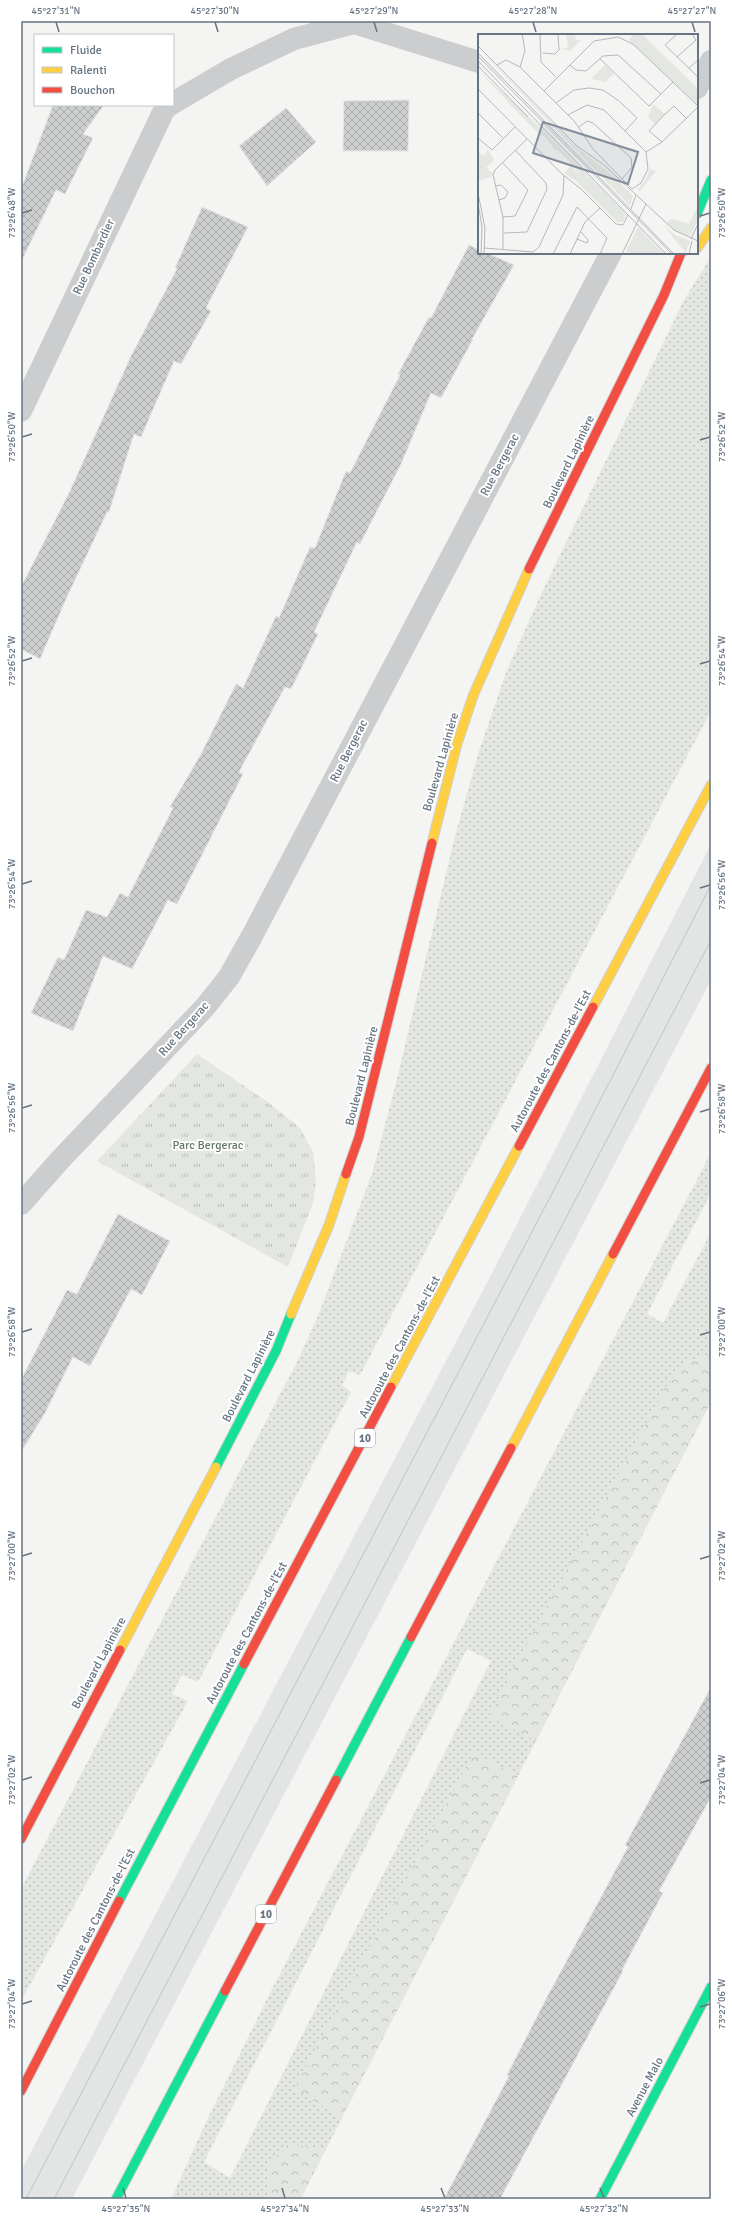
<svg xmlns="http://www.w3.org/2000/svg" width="732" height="2220" font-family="Signika,sans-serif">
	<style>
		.built { fill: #e3e4e4 }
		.grass { fill: url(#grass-dots); fill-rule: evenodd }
		.forest { fill: url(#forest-crowns) }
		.park { fill: url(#park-tufts) }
		.building { fill: url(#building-cross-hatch); stroke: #e4e4e2 }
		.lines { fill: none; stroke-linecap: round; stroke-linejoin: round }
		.fast-casing { stroke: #d0d1d1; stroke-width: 11 }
		.slow-casing { stroke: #d0d1d1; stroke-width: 11 }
		.jam-casing { stroke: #d0d1d1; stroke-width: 11 }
		.street { stroke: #cccdce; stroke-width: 22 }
		.fast { stroke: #16e098; stroke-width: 9 }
		.slow { stroke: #ffcf43; stroke-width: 9 }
		.jam { stroke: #f24e42; stroke-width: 9 }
		.tram { stroke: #c2c3c3; stroke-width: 1 }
		.ticks { fill: none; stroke: #657382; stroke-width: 1.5 }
		.labels { text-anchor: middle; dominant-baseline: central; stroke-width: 4; stroke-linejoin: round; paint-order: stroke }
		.shield { fill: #fff; stroke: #939da8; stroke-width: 1 }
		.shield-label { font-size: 11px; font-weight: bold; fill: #657382 }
		.street-label { font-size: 12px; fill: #657382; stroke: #fff }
		.park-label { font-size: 12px; fill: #667964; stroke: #fff }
		.inset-road { fill: none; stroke: #b2b8bf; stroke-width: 1 }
		.view { fill: #838e9a; fill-opacity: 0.15; stroke: #838e9a; stroke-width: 2 }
		.inset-edge { fill: none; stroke: #657382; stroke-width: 2 }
		.neatline { fill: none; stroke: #657382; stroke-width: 1.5 }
		.ticks-label { font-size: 10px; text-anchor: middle; fill: #657382 }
	</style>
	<defs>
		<pattern id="grass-dots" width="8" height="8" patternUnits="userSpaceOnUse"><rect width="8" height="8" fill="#e4e7e1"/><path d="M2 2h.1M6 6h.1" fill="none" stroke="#bcc0bc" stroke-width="1.8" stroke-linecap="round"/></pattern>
		<pattern id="forest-crowns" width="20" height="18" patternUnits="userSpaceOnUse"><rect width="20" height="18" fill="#e4e7e1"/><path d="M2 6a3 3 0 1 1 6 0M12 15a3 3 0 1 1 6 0" fill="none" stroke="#bcc0bc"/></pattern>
		<pattern id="park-tufts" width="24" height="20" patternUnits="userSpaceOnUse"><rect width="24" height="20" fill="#e4e7e1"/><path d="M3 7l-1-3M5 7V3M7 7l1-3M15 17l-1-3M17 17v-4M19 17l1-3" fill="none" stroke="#bcc0bc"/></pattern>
		<pattern id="building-cross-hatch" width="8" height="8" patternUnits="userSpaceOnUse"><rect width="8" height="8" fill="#cdcfcf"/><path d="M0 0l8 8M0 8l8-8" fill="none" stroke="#aaacad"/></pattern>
	</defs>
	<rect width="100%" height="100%" fill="#f4f4f3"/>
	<!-- built -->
	<path class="built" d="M 711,844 L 711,980 L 72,2199 L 21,2199 L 21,2171 L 489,1279 Z"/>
	<!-- grass -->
	<path class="grass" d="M 711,257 L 711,711 L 360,1375 L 349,1371 L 342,1385 L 351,1392 L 198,1682 L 182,1675 L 172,1694 L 188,1701 L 21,2001 L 21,1889 L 297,1362 L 318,1316 L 372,1174 L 397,1079 L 455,836 L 479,751 L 507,670 L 543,590 L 684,300 Z
		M 711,1153 L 711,1193 L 647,1314 L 663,1323 L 711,1232 L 711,1354 L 686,1362 L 513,1670 L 490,1716 L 536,1741 L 518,1776 L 474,1753 L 294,2089 L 342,2118 L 325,2151 L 313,2147 L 270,2163 L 267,2195 L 263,2199 L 171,2199 L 209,2116 L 270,1993 ZM 467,1649 L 491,1661 L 230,2178 L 204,2162 Z"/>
	<!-- forest -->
	<path class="forest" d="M 711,1354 L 711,1402 L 536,1741 L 489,1717 L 513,1670 L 665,1388 L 686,1362 Z
		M 474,1752 L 518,1776 L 342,2118 L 294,2089 Z
		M 287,2145 L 313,2147 L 325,2151 L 301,2199 L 263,2199 L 267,2195 L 270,2163 Z"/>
	<!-- park -->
	<path class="park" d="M 197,1054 L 269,1103 L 300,1128 L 313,1152 L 316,1180 L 313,1203 L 288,1267 L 97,1161 Z"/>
	<!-- building -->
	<path class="building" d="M 409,100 L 408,151 L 343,151 L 344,101 Z
		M 53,105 L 104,105 L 83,134 L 93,138 L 65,194 L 56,190 L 21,262 L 21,189 Z
		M 286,108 L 316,142 L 267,186 L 239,146 Z
		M 202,207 L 248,227 L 206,308 L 211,311 L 181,364 L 174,361 L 141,437 L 134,434 L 109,512 L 107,512 L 66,599 L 40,659 L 21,649 L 21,587 L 69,493 L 131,356 L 177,269 L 175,268 Z
		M 469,245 L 479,250 L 479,253 L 487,253 L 514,265 L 472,339 L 473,339 L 441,398 L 431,393 L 401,464 L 360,544 L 357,542 L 314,632 L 318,634 L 291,689 L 285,687 L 239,772 L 243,774 L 177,904 L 168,900 L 132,969 L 103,956 L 73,1031 L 31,1013 L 58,957 L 64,960 L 86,910 L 107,917 L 120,893 L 128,897 L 173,808 L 170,807 L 201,754 L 236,684 L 243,688 L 276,616 L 279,618 L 310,547 L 315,548 L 346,471 L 350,473 L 400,375 L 398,374 L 429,317 L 431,318 Z
		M 118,1214 L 170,1241 L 142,1295 L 131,1289 L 90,1366 L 73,1357 L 45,1413 L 21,1452 L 21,1380 L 67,1290 L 77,1294 Z
		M 711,1687 L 711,1797 L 659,1891 L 663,1893 L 622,1970 L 623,1971 L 500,2199 L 444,2199 L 509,2076 L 507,2075 L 546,1999 L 628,1847 L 625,1845 Z"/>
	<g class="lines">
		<!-- fast casing -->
		<g class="fast-casing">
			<path id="fast" d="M 697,214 L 711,180
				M 216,1467 L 276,1351 L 291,1314
				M 336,1780 L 411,1637
				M 119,1901 L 244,1664
				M 116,2199 L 225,1991
				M 600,2199 L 711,1987"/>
		</g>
		<!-- slow casing -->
		<g class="slow-casing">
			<path id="slow" d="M 697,248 L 711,228
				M 432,843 L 457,744 L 473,696 L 529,569
				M 593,1007 L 711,785
				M 291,1314 L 329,1225 L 346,1174
				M 391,1387 L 519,1146
				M 511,1448 L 613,1254
				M 120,1650 L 216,1467"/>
		</g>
		<!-- jam casing -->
		<g class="jam-casing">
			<path id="jam" d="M 529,569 L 664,295 L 681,253
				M 519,1146 L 593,1007
				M 346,1174 L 359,1137 L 432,843
				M 613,1254 L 711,1068
				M 411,1637 L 511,1448
				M 244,1664 L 391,1387
				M 21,1839 L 120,1650
				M 225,1991 L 336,1780
				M 21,2091 L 119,1901"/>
		</g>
		<!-- street -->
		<path class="street" d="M 697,88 L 711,61
			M 173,103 L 231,69 L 294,39 L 354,23 L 479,62
			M 21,411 L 165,108 L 170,105
			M 21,1204 L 60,1160 L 205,1007 L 229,977 L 252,936 L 611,253"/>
		<!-- fast -->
		<use href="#fast" class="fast"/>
		<!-- slow -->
		<use href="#slow" class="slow"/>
		<!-- jam -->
		<use href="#jam" class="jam"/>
		<!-- tram -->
		<path class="tram" d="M 26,2199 L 558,1182 L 711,885
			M 54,2199 L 711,940"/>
	</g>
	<!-- ticks -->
	<path class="ticks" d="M 56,22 L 59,32M 215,22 L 218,32M 374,22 L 377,32M 533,22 L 536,32M 692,22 L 695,32M 22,213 L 32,210M 700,216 L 710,213M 22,437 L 32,434M 700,440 L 710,437M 22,661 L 32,658M 700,664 L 710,661M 22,884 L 32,881M 700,888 L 710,885M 22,1108 L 32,1105M 700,1112 L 710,1109M 22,1332 L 32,1329M 700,1335 L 710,1332M 22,1556 L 32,1553M 700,1559 L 710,1556M 22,1780 L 32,1777M 700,1783 L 710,1780M 22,2004 L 32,2001M 700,2007 L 710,2004M 123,2188 L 126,2198M 282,2188 L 285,2198M 441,2188 L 445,2198M 600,2188 L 604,2198"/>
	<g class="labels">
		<!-- shield labels -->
		<g class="shield">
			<rect x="355" y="1429" width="20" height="18" rx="3"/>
			<rect x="256" y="1905" width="20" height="18" rx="3"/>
		</g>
		<g class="shield-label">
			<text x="365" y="1438">10</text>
			<text x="266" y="1914">10</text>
		</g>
		<!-- street labels -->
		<g class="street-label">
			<text transform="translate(94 257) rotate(-65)">Rue Bombardier</text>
			<text transform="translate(569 462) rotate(-64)">Boulevard Lapinière</text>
			<text transform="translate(500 465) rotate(-62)">Rue Bergerac</text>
			<text transform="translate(349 751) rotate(-63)">Rue Bergerac</text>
			<text transform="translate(441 762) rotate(-74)">Boulevard Lapinière</text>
			<text transform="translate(184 1029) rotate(-48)">Rue Bergerac</text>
			<text transform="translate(551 1061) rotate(-62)">Autoroute des Cantons-de-l'Est</text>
			<text transform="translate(362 1076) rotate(-76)">Boulevard Lapinière</text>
			<text transform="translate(400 1347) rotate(-62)">Autoroute des Cantons-de-l'Est</text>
			<text transform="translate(249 1376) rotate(-63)">Boulevard Lapinière</text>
			<text transform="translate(247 1633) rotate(-62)">Autoroute des Cantons-de-l'Est</text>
			<text transform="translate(99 1663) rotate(-62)">Boulevard Lapinière</text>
			<text transform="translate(96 1920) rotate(-63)">Autoroute des Cantons-de-l'Est</text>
			<text transform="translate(645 2087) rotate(-62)">Avenue Malo</text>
		</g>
		<!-- park labels -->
		<g class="park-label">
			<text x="208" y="1145">Parc Bergerac</text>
		</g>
	</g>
	<!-- overview -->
	<g transform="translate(478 34)">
		<rect width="220" height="220" fill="#f4f4f3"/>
		<path d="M 0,14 L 97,112 L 137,143 L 155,162 L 152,172 ZM 0,36 L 67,98 L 148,180 L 145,188 L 139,188 L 98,147 L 103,142 L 91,127 L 80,116 L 78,117 L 66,102 L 63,102 L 55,88 L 31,69 ZM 172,135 L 178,137 L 162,157 L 159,156 L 167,147 ZM 220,172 L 220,186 L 213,201 L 192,184 L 211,190 ZM 192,185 L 205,193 L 213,202 L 199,198 L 189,189 ZM 185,191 L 197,201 L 212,207 L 208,219 ZM 160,193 L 186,220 L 153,220 L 148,217 Z" fill="#e4e7e1"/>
		<path d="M 32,68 L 55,88 L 63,102 L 31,69 Z" fill="#e4e7e1"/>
		<path d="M 88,0 L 97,0 L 98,6 L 103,6 L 92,17 L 83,15 L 90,13 ZM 155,0 L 164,0 L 220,55 L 220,71 L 151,6 ZM 127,31 L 136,40 L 127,48 L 113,45 ZM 175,70 L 187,80 L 177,90 L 170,83 ZM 10,116 L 16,126 L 8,134 L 15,139 L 14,142 L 0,148 L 0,117 L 5,122 ZM 93,132 L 103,142 L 98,147 L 86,139 Z" fill="#e4e7e1"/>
		<path d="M 184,23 L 194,32 L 189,37 L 180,28 ZM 203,40 L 213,49 L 208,54 L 198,45 Z" fill="#e4e7e1"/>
		<path class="inset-road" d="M 62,0 L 63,28 L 78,43M 199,0 L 187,11 L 220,43M 0,12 L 99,112 L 126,131 L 196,196 L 220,207M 0,19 L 196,220M 65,19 L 77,20 L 81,16 L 80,0M 0,22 L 194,220M 199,23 L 218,6 L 214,0M 122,25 L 171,72 L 195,48M 0,27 L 188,220M 19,31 L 28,26 L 42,33 L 97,88 L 115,115 L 154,155 L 163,149 L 170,135 L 168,118 L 126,76 L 109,71 L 90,81M 92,31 L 98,36 L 108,37 L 125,22 L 140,21 L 183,60M 0,32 L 50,83M 42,33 L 47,17 L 44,0M 211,34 L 220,26M 0,55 L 83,139 L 103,155 L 138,190 L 145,191 L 150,181M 66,57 L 116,7 L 140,3 L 155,10 L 220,72M 78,69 L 96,56 L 111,54 L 125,56 L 141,67 L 159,84 L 147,97M 0,79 L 25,104M 101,93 L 109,87 L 115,89 L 153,124 L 154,133 L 144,145M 0,104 L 14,116 L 37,93M 184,108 L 171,97 L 186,81 L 196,72 L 208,84M 168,118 L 184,108 L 220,73M 17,152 L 23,151 L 30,158 L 27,164 L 21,166M 0,159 L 7,194 L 6,220M 0,169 L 4,193 L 3,220M 153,175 L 158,161M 25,183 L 37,182 L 50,156 L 25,129M 26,199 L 49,198 L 69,155 L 68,149 L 37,116M 99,205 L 109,209 L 110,206 L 103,198M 213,205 L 220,190M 6,214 L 55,218 L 61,213 L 85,161 L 86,142M 25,216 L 25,183 L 15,141 L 17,136 L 49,105M 75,220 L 99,173 L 129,204 L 122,220M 92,220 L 107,188 L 122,174M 144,220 L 168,170M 211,220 L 214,207"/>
		<path class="view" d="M 65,88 L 160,118 L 150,150 L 55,119 Z"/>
		<rect width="220" height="220" class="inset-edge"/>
	</g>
	<!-- border -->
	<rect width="732" height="2220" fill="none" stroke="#ffffff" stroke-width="44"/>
	<!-- legend -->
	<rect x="34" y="34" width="140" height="72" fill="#ffffff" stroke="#c1c7cd"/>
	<rect x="42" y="47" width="20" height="6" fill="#16e098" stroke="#c1c7cd"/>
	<text x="70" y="54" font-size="12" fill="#657382">Fluide</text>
	<rect x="42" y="67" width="20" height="6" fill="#ffcf43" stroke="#c1c7cd"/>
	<text x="70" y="74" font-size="12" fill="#657382">Ralenti</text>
	<rect x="42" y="87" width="20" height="6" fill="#f24e42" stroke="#c1c7cd"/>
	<text x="70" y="94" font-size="12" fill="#657382">Bouchon</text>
	<rect x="22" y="22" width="688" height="2176" class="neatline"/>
	<g class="ticks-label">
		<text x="56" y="14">45°27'31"N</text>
		<text x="215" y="14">45°27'30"N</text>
		<text x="374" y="14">45°27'29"N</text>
		<text x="533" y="14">45°27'28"N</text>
		<text x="692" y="14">45°27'27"N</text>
		<text transform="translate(11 213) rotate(-90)" y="4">73°26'48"W</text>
		<text transform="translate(721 213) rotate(-90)" y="4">73°26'50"W</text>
		<text transform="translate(11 437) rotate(-90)" y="4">73°26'50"W</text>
		<text transform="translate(721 437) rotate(-90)" y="4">73°26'52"W</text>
		<text transform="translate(11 661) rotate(-90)" y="4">73°26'52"W</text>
		<text transform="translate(721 661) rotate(-90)" y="4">73°26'54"W</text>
		<text transform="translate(11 884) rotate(-90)" y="4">73°26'54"W</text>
		<text transform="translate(721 885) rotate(-90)" y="4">73°26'56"W</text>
		<text transform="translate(11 1108) rotate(-90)" y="4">73°26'56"W</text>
		<text transform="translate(721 1109) rotate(-90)" y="4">73°26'58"W</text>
		<text transform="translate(11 1332) rotate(-90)" y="4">73°26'58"W</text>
		<text transform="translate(721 1332) rotate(-90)" y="4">73°27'00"W</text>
		<text transform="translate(11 1556) rotate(-90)" y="4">73°27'00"W</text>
		<text transform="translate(721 1556) rotate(-90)" y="4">73°27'02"W</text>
		<text transform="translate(11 1780) rotate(-90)" y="4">73°27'02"W</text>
		<text transform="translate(721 1780) rotate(-90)" y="4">73°27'04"W</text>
		<text transform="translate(11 2004) rotate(-90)" y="4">73°27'04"W</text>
		<text transform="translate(721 2004) rotate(-90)" y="4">73°27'06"W</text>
		<text x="126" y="2212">45°27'35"N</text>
		<text x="285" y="2212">45°27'34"N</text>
		<text x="445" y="2212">45°27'33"N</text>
		<text x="604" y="2212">45°27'32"N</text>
	</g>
</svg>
